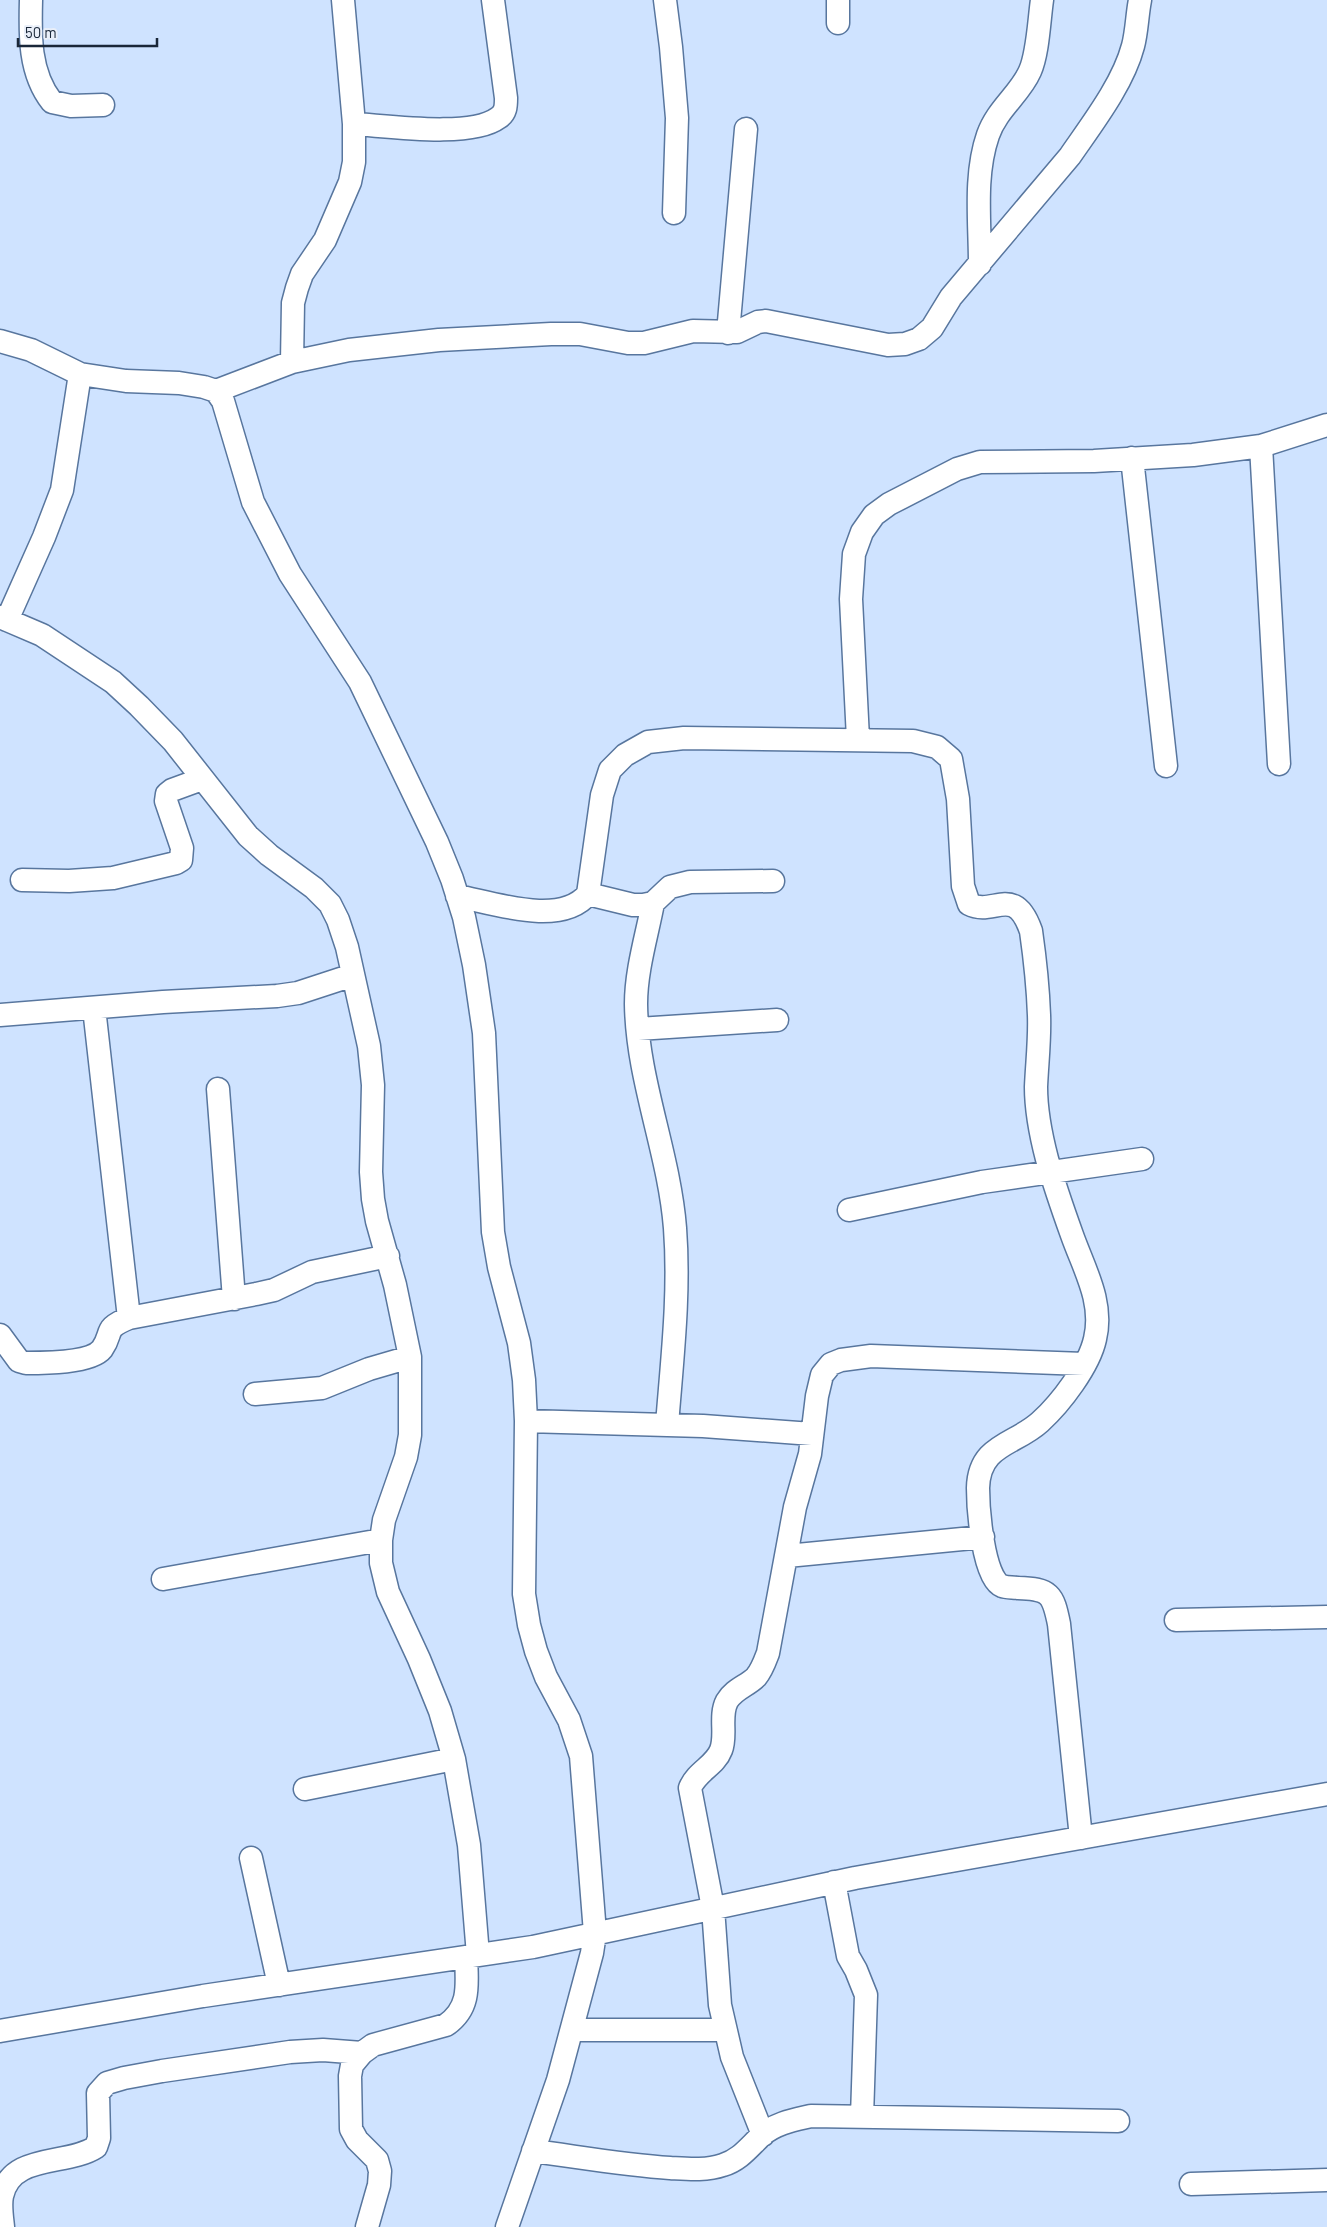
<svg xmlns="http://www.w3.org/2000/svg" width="1327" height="2227" font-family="Barlow,sans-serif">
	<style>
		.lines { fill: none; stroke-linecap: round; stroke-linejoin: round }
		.minor-casing { stroke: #58769e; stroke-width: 25 }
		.minor { stroke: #fff; stroke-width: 22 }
	</style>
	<rect width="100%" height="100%" fill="#cfe3ff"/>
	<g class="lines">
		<!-- minor casing -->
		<g class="minor-casing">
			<path id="minor" d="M 31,0 C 30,35 29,73 52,102 L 71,106 L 103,105
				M 665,0 L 671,47 L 677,118 L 674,213
				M 838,0 L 838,23
				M 354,124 C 388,126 471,138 498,118 C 506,113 506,106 506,98 L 493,0
				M 980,264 C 980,222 974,175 988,135 C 997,109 1020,94 1030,71 C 1038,53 1039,21 1042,0
				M 728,333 L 746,129
				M 0,341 L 31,350 L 80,374 L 126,381 L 179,383 L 204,387 L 216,391 L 223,401 L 253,502 L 290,574 L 360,682 L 437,842 L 452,879 L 464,917 L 474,965 L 484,1033 L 493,1232 L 499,1267 L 519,1343 L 524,1380 L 526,1421 L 524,1594 L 529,1625 L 536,1651 L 546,1677 L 569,1720 L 581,1756 L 595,1933 L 592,1953 L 558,2080 L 507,2227
				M 292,362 L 293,303 L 297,288 L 302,274 L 325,240 L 350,182 L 354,162 L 354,124 L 343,0
				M 216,391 L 292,362 L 349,350 L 439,340 L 551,334 L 580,334 L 628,343 L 644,343 L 693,331 L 737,332 L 758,322 L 766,321 L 888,345 L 905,344 L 919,339 L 932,328 L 951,297 L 1070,156 C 1092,124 1123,84 1133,46 C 1137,31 1137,15 1140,0
				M 1261,446 L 1279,764
				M 1132,458 L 1166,766
				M 0,617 L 42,635 L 113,682 L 139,706 L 173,741 L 248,836 L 269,855 L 314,888 L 330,904 L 338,920 L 347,947 L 369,1046 L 373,1085 L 371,1172 L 373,1199 L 377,1221 L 395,1285 L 410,1357 L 410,1435 L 406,1457 L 384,1520 L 381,1540 L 381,1563 L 388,1592 L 419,1659 L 440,1711 L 454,1759 L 469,1845 L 478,1955
				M 7,620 L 44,537 L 62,490 L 80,374
				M 858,739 L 851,599 L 854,554 L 862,532 L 874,515 L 889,504 L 957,469 L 980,462 L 1094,461 L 1193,455 L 1261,446 L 1327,425
				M 22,880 L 69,881 L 113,878 L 176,863 L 181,860 L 182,848 L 166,801 L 167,794 L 172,790 L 202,779
				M 588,894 L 633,905 L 643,905 L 653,903 L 670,887 L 690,882 L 773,881
				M 457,896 C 494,903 561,927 588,894 L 602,795 L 610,770 L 625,755 L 648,742 L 684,738 L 913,741 L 937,747 L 951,759 L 958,799 L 963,886 L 969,904 C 994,917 1014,883 1031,931 C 1035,959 1038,987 1039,1015 C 1040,1039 1037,1063 1036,1087 C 1036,1111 1041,1136 1047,1159 C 1054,1184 1063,1210 1072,1235 C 1084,1269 1104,1302 1095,1339 C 1089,1366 1061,1403 1040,1422 C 1015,1445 979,1444 978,1488 C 978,1507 983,1579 1002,1586 C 1007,1588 1013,1587 1018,1588 C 1050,1589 1053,1594 1059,1624 L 1081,1838
				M 653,903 C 647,935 636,970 636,1004 C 637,1080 669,1152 675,1228 C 680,1294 672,1360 667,1425
				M 94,1008 L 129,1318
				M 0,1015 L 163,1002 L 277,996 L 298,993 L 353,975
				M 638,1029 L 777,1020
				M 218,1089 L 234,1299
				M 849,1210 L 982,1182 L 1142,1159
				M 0,1335 L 19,1361 L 26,1363 C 43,1363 91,1363 102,1349 C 114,1332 102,1329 129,1318 L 256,1294 L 274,1290 L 312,1272 L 388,1256
				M 255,1394 L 322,1388 L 369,1369 L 410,1357
				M 526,1421 L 703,1426 L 812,1434
				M 787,1556 L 983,1537
				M 163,1579 L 381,1540
				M 1176,1620 L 1327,1617
				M 305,1789 L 454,1759
				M 251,1858 L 279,1985
				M 834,1882 L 848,1956 L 856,1970 L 866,1995 L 862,2117
				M 572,2030 L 725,2030
				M 0,2031 L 203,1996 L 533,1947 L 855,1878 L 1327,1794
				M 763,2135 L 732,2057 L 720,2005 L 713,1908 L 690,1788 C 697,1771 715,1766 721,1750 C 727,1735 719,1716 727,1701 C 734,1689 747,1686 756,1677 C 762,1670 765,1661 768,1653 L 795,1507 L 810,1454 L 817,1396 L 822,1375 L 831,1364 L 841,1360 L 871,1356 L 1084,1364
				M 533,2151 C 579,2157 624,2165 670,2168 C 687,2169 706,2171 723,2165 C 740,2160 749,2147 762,2135 C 776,2123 794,2120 811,2116 L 1118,2121
				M 1191,2184 L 1327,2180
				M 3,2227 C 2,2217 0,2205 2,2196 C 11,2153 67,2166 96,2147 L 99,2138 L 98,2093 L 107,2083 L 124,2078 L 162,2071 L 290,2052 L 323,2050 L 362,2053
				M 367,2227 L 379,2185 L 380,2171 L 377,2160 L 357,2140 L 351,2129 L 350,2076 L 352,2065 L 362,2053 L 373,2045 L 446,2025 C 471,2008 467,1984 466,1957"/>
		</g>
		<!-- minor -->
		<use href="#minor" class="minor"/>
	</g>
	<!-- scale -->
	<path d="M18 38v8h139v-8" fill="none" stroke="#1a2738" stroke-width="2.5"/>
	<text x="25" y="38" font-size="15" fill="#1a2738" stroke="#e9eff9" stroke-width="4" paint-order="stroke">50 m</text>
</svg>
